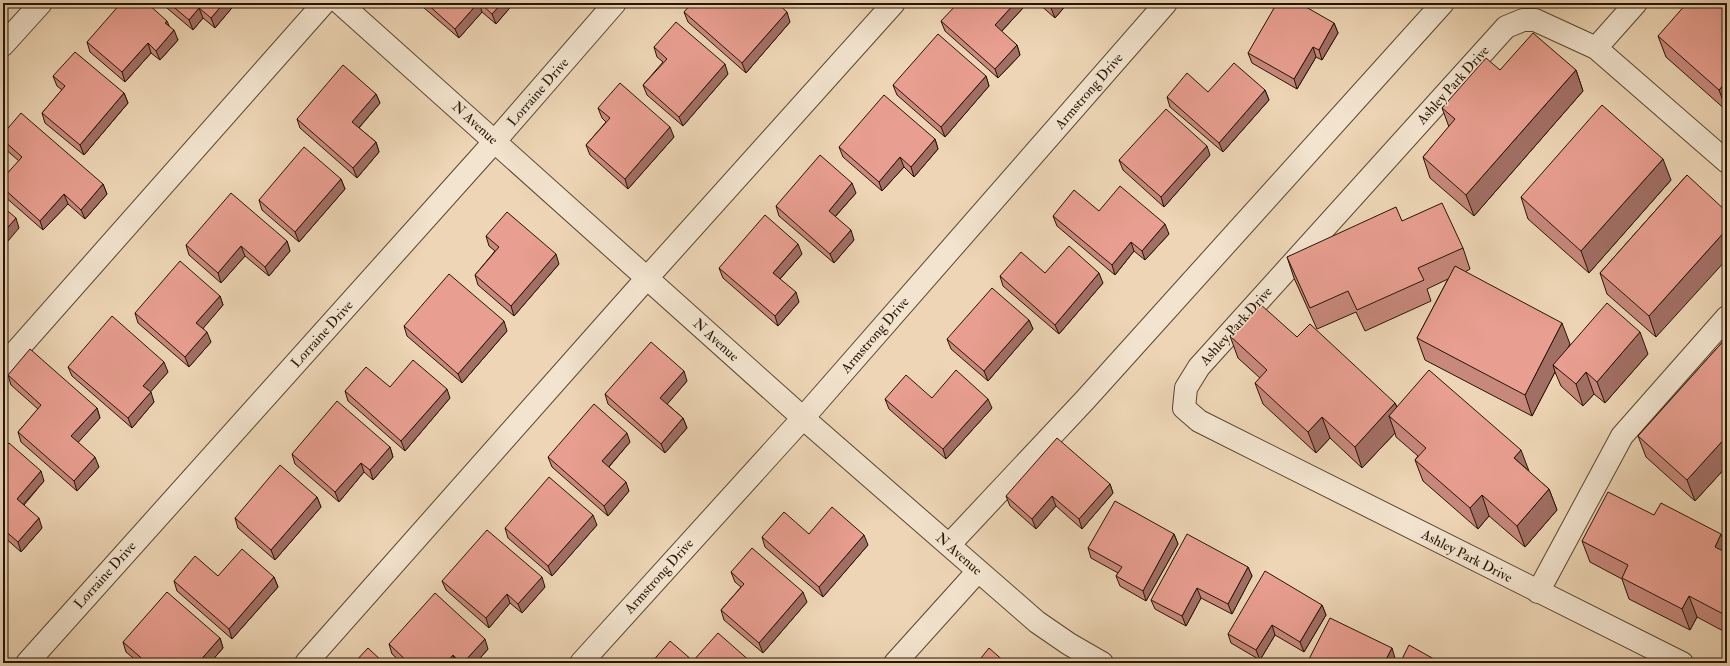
<svg xmlns="http://www.w3.org/2000/svg" width="1730" height="666" font-family="'IM FELL Double Pica',serif">
	<style>
		.lines { fill: none; stroke-linecap: round; stroke-linejoin: round }
		.minor-casing { stroke: #584531; stroke-width: 24 }
		.minor { stroke: #f3e4cf; stroke-width: 22 }
		.wall { fill: #c8887c; stroke: #261505 }
		.shaded-wall { fill: #a26f65; stroke: #261505 }
		.building { fill: #e89e90; stroke: #261505 }
		.labels { text-anchor: middle; dominant-baseline: central; stroke-width: 3; stroke-linejoin: round; paint-order: stroke }
		.street-label { font-size: 14px; fill: #261505; stroke: #f3e4cf }
	</style>
	<rect width="100%" height="100%" fill="#edd5b5"/>
	<filter id="stains"><feTurbulence type="fractalNoise" baseFrequency=".005" numOctaves="4"/><feColorMatrix values="0 0 0 0 .2 0 0 0 0 .09 0 0 0 0 .02 0 0 0 .5 -.17"/></filter>
	<radialGradient id="worn" r=".72"><stop offset=".6" stop-color="#630" stop-opacity="0"/><stop offset="1" stop-color="#630" stop-opacity=".3"/></radialGradient>
	<g class="lines">
		<!-- minor casing -->
		<g class="minor-casing">
			<path id="minor" d="M 340,3 L 803,418 L 1037,622 L 1069,644 L 1102,663
				M 3,45 L 41,3
				M 1596,48 L 1636,3
				M 3,366 L 324,3
				M 949,545 L 1085,400 L 1443,3
				M 1538,592 L 1622,436 L 1727,317
				M 27,663 L 495,141 L 615,3
				M 306,663 L 647,278 L 894,3
				M 581,663 L 803,418 L 1166,3
				M 895,663 L 978,571
				M 1682,663 L 1199,421 L 1184,408 L 1186,388 L 1199,367 L 1506,27 L 1523,20 L 1535,20 L 1596,48 L 1727,162"/>
		</g>
		<!-- minor -->
		<use href="#minor" class="minor"/>
	</g>
	<!-- wall -->
	<path class="wall" d="M 161,3 L 236,3 L 215,28 L 203,18 L 193,30 Z
		M 422,3 L 514,3 L 496,24 L 482,12 L 459,38 L 423,7 Z
		M 1038,3 L 1068,3 L 1055,18 Z
		M 1727,3 L 1727,111 L 1666,57 L 1658,36 Z
		M 1023,8 L 1001,32 L 1017,45 L 1020,55 L 998,78 L 945,31 L 941,21 Z
		M 684,12 L 790,22 L 746,73 L 688,22 Z
		M 1334,23 L 1338,33 L 1322,60 L 1316,57 L 1297,89 L 1252,63 L 1248,53 Z
		M 169,26 L 178,40 L 160,60 L 151,53 L 125,82 L 90,52 L 87,42 Z
		M 654,47 L 728,74 L 683,126 L 647,95 L 643,85 L 663,62 L 657,57 Z
		M 1500,70 L 1576,70 L 1583,91 L 1474,216 L 1430,178 L 1423,157 L 1449,127 L 1442,108 Z
		M 53,76 L 124,93 L 128,103 L 84,155 L 45,123 L 42,113 L 62,90 L 57,86 Z
		M 986,76 L 989,86 L 945,137 L 897,95 L 893,85 Z
		M 1265,90 L 1269,100 L 1223,152 L 1170,107 L 1167,97 Z
		M 376,94 L 380,103 L 359,128 L 376,142 L 379,152 L 357,178 L 300,128 L 297,119 Z
		M 598,108 L 674,137 L 628,189 L 590,155 L 586,145 L 606,122 L 602,118 Z
		M 3,134 L 103,184 L 107,194 L 85,219 L 68,204 L 43,230 L 3,195 L 3,178 L 19,161 L 3,147 Z
		M 935,139 L 938,149 L 914,177 L 904,167 L 882,191 L 843,157 L 839,147 Z
		M 1210,155 L 1164,207 L 1123,170 L 1119,160 Z
		M 1687,175 L 1656,337 L 1607,294 L 1600,273 Z
		M 341,179 L 345,189 L 299,242 L 262,210 L 259,200 Z
		M 1671,180 L 1589,273 L 1528,219 L 1521,197 Z
		M 856,193 L 835,217 L 854,240 L 834,263 L 779,216 L 776,206 Z
		M 1099,211 L 1169,234 L 1145,260 L 1134,251 L 1115,275 L 1057,226 L 1053,216 Z
		M 1402,221 L 1463,248 L 1470,269 L 1465,272 L 1570,344 L 1569,347 L 1648,354 L 1605,403 L 1594,394 L 1583,406 L 1561,386 L 1555,372 L 1532,416 L 1425,360 L 1417,338 L 1448,279 L 1427,289 L 1431,301 L 1365,331 L 1356,312 L 1317,329 L 1294,278 L 1287,257 Z
		M 486,236 L 559,264 L 514,316 L 478,285 L 475,275 L 495,251 L 489,246 Z
		M 287,241 L 290,251 L 269,276 L 245,256 L 221,283 L 189,255 L 186,245 Z
		M 802,254 L 780,279 L 799,302 L 778,326 L 723,278 L 719,268 Z
		M 1045,273 L 1103,283 L 1059,334 L 1003,286 L 1000,276 Z
		M 220,296 L 223,305 L 203,328 L 211,342 L 189,367 L 138,323 L 135,313 Z
		M 1029,320 L 1033,329 L 988,381 L 951,349 L 947,339 Z
		M 404,326 L 507,331 L 462,383 L 407,336 Z
		M 1230,336 L 1297,337 L 1395,403 L 1397,407 L 1528,471 L 1549,489 L 1557,510 L 1525,547 L 1489,516 L 1478,529 L 1423,481 L 1415,460 L 1418,456 L 1396,437 L 1395,433 L 1362,468 L 1330,438 L 1316,453 L 1263,404 L 1255,383 L 1260,378 L 1238,358 Z
		M 1727,337 L 1727,466 L 1695,501 L 1646,457 L 1638,436 Z
		M 68,367 L 168,372 L 150,392 L 154,402 L 132,428 L 72,376 Z
		M 8,375 L 97,408 L 100,418 L 78,442 L 99,467 L 77,491 L 21,442 L 18,432 L 38,409 L 11,385 Z
		M 687,381 L 667,404 L 683,418 L 687,428 L 665,453 L 608,404 L 605,394 Z
		M 345,391 L 450,398 L 405,451 L 348,401 Z
		M 932,398 L 992,408 L 946,459 L 889,409 L 885,399 Z
		M 630,442 L 609,467 L 629,491 L 608,516 L 552,467 L 548,457 Z
		M 390,447 L 393,457 L 373,480 L 364,472 L 339,502 L 295,464 L 292,454 Z
		M 3,449 L 44,481 L 24,505 L 42,528 L 21,552 L 3,536 Z
		M 1110,484 L 1113,493 L 1082,529 L 1056,506 L 1036,529 L 1010,506 L 1006,496 Z
		M 317,497 L 321,507 L 275,560 L 238,528 L 235,518 Z
		M 1654,515 L 1727,550 L 1727,633 L 1697,617 L 1690,630 L 1629,599 L 1622,579 L 1590,562 L 1582,541 Z
		M 597,525 L 552,576 L 508,538 L 505,528 Z
		M 809,534 L 868,545 L 823,597 L 765,547 L 762,537 Z
		M 1174,534 L 1178,544 L 1146,601 L 1120,586 L 1116,576 L 1118,573 L 1091,558 L 1088,548 Z
		M 1248,567 L 1252,576 L 1232,614 L 1201,598 L 1186,626 L 1155,609 L 1151,600 Z
		M 731,572 L 807,602 L 763,653 L 724,620 L 721,610 L 741,587 L 735,582 Z
		M 218,576 L 274,577 L 278,587 L 232,639 L 177,591 L 174,581 Z
		M 442,581 L 545,587 L 522,613 L 510,603 L 489,628 L 446,590 Z
		M 1322,605 L 1326,615 L 1304,652 L 1275,635 L 1260,660 L 1231,643 L 1228,634 Z
		M 220,638 L 223,648 L 210,663 L 139,663 L 126,652 L 123,642 Z
		M 389,644 L 488,649 L 476,663 L 402,663 L 392,654 Z"/>
	<!-- shaded-wall -->
	<path class="shaded-wall" d="M 224,3 L 236,3 L 215,28 L 211,18 Z
		M 478,3 L 479,3 L 482,12 L 459,38 L 455,29 Z
		M 502,3 L 514,3 L 496,24 L 492,14 Z
		M 1015,3 L 1021,3 L 1023,8 L 998,35 L 995,25 Z
		M 1056,3 L 1068,3 L 1055,18 L 1051,8 Z
		M 199,8 L 203,18 L 193,30 L 189,20 Z
		M 787,12 L 790,22 L 746,73 L 742,63 Z
		M 167,21 L 171,30 L 165,23 Z
		M 1334,23 L 1338,33 L 1322,60 L 1319,50 Z
		M 174,30 L 178,40 L 160,60 L 156,51 Z
		M 148,43 L 151,53 L 125,82 L 122,72 Z
		M 1017,45 L 1020,55 L 998,78 L 995,69 Z
		M 1313,47 L 1316,57 L 1297,89 L 1294,79 Z
		M 725,64 L 728,74 L 683,126 L 679,117 Z
		M 1576,70 L 1583,91 L 1474,216 L 1466,195 Z
		M 986,76 L 989,86 L 945,137 L 941,127 Z
		M 1727,81 L 1727,111 L 1719,90 Z
		M 1265,90 L 1269,100 L 1223,152 L 1219,143 Z
		M 124,93 L 128,103 L 84,155 L 80,145 Z
		M 376,94 L 380,103 L 356,131 L 352,122 Z
		M 670,127 L 674,137 L 628,189 L 625,179 Z
		M 935,139 L 938,149 L 914,177 L 911,167 Z
		M 376,142 L 379,152 L 357,178 L 353,168 Z
		M 1207,146 L 1210,155 L 1164,207 L 1161,197 Z
		M 900,157 L 904,167 L 882,191 L 879,182 Z
		M 1663,159 L 1671,180 L 1589,273 L 1581,251 Z
		M 341,179 L 345,189 L 299,242 L 295,232 Z
		M 852,183 L 856,193 L 832,220 L 829,211 Z
		M 103,184 L 107,194 L 85,219 L 81,210 Z
		M 64,194 L 68,204 L 43,230 L 40,221 Z
		M 16,218 L 19,228 L 3,247 L 3,233 Z
		M 1165,224 L 1169,234 L 1145,260 L 1142,251 Z
		M 1727,229 L 1727,259 L 1656,337 L 1649,316 Z
		M 851,230 L 854,240 L 834,263 L 830,254 Z
		M 287,241 L 290,251 L 269,276 L 265,267 Z
		M 1131,242 L 1134,251 L 1115,275 L 1112,265 Z
		M 798,244 L 802,254 L 777,282 L 773,273 Z
		M 241,246 L 245,256 L 221,283 L 218,273 Z
		M 556,254 L 559,264 L 514,316 L 511,306 Z
		M 1099,273 L 1103,283 L 1059,334 L 1055,325 Z
		M 796,292 L 799,302 L 778,326 L 775,316 Z
		M 220,296 L 223,305 L 200,332 L 196,323 Z
		M 1029,320 L 1033,329 L 988,381 L 984,371 Z
		M 504,321 L 507,331 L 462,383 L 458,374 Z
		M 1562,323 L 1570,344 L 1557,369 L 1553,365 L 1555,372 L 1532,416 L 1525,395 Z
		M 207,332 L 211,342 L 189,367 L 185,357 Z
		M 1640,332 L 1648,354 L 1605,403 L 1597,382 Z
		M 164,362 L 168,372 L 147,396 L 143,386 Z
		M 684,371 L 687,381 L 664,408 L 660,398 Z
		M 1586,372 L 1594,394 L 1583,406 L 1576,384 Z
		M 447,389 L 450,398 L 405,451 L 401,441 Z
		M 151,392 L 154,402 L 132,428 L 128,418 Z
		M 988,399 L 992,408 L 946,459 L 943,449 Z
		M 1395,403 L 1403,424 L 1389,416 L 1395,433 L 1362,468 L 1355,447 Z
		M 97,408 L 100,418 L 75,446 L 71,436 Z
		M 1322,417 L 1330,438 L 1316,453 L 1308,432 Z
		M 683,418 L 687,428 L 665,453 L 661,444 Z
		M 627,433 L 630,442 L 605,471 L 602,461 Z
		M 1727,436 L 1727,466 L 1695,501 L 1687,480 Z
		M 390,447 L 393,457 L 373,480 L 370,470 Z
		M 1521,450 L 1529,471 L 1514,458 Z
		M 95,457 L 99,467 L 77,491 L 74,481 Z
		M 361,463 L 364,472 L 339,502 L 335,492 Z
		M 41,471 L 44,481 L 20,508 L 17,499 Z
		M 626,482 L 629,491 L 608,516 L 604,506 Z
		M 1110,484 L 1113,493 L 1082,529 L 1079,519 Z
		M 1549,489 L 1557,510 L 1525,547 L 1517,526 Z
		M 1482,495 L 1489,516 L 1478,529 L 1470,508 Z
		M 1052,496 L 1056,506 L 1036,529 L 1032,519 Z
		M 317,497 L 321,507 L 275,560 L 271,550 Z
		M 593,515 L 597,525 L 552,576 L 548,566 Z
		M 39,518 L 42,528 L 21,552 L 18,542 Z
		M 1174,534 L 1178,544 L 1146,601 L 1143,591 Z
		M 1721,534 L 1727,550 L 1727,559 L 1715,547 Z
		M 864,535 L 868,545 L 823,597 L 819,587 Z
		M 1248,567 L 1252,576 L 1232,614 L 1228,604 Z
		M 274,577 L 278,587 L 232,639 L 229,629 Z
		M 542,577 L 545,587 L 522,613 L 518,604 Z
		M 1197,588 L 1201,598 L 1186,626 L 1182,616 Z
		M 803,592 L 807,602 L 763,653 L 759,643 Z
		M 507,594 L 510,603 L 489,628 L 486,618 Z
		M 1689,596 L 1697,617 L 1690,630 L 1682,609 Z
		M 1322,605 L 1326,615 L 1304,652 L 1300,642 Z
		M 1272,625 L 1275,635 L 1260,660 L 1256,650 Z
		M 220,638 L 223,648 L 210,663 L 198,663 Z
		M 485,639 L 488,649 L 476,663 L 463,663 Z
		M 1392,648 L 1395,658 L 1393,663 L 1384,663 Z
		M 453,655 L 456,663 L 446,663 Z"/>
	<!-- building -->
	<path class="building" d="M 121,3 L 147,3 L 167,21 L 165,23 L 174,30 L 156,51 L 148,43 L 122,72 L 87,42 Z
		M 169,3 L 224,3 L 211,18 L 199,8 L 189,20 Z
		M 426,3 L 478,3 L 455,29 Z
		M 480,3 L 502,3 L 492,14 Z
		M 692,3 L 723,3 L 729,8 L 734,3 L 777,3 L 787,12 L 742,63 L 684,12 Z
		M 958,3 L 1015,3 L 995,25 L 1017,45 L 995,69 L 941,21 Z
		M 1046,3 L 1056,3 L 1051,8 Z
		M 1277,3 L 1299,3 L 1334,23 L 1319,50 L 1313,47 L 1294,79 L 1248,53 Z
		M 1687,3 L 1727,3 L 1727,81 L 1719,90 L 1658,36 Z
		M 676,22 L 725,64 L 679,117 L 643,85 L 667,59 L 654,47 Z
		M 1533,33 L 1576,70 L 1466,195 L 1423,157 L 1455,119 L 1442,108 L 1486,58 L 1500,70 Z
		M 938,34 L 986,76 L 941,127 L 893,85 Z
		M 75,52 L 124,93 L 80,145 L 42,113 L 65,86 L 53,76 Z
		M 1234,63 L 1265,90 L 1219,143 L 1167,97 L 1187,73 L 1208,92 Z
		M 343,65 L 376,94 L 352,122 L 376,142 L 353,168 L 297,119 Z
		M 620,83 L 670,127 L 625,179 L 586,145 L 610,118 L 598,108 Z
		M 884,95 L 935,139 L 911,167 L 900,157 L 879,182 L 839,147 Z
		M 1602,105 L 1663,159 L 1581,251 L 1521,197 Z
		M 1166,109 L 1207,146 L 1161,197 L 1119,160 Z
		M 21,113 L 103,184 L 81,210 L 64,194 L 40,221 L 3,188 L 3,178 L 22,157 L 3,140 L 3,134 Z
		M 304,147 L 341,179 L 295,232 L 259,200 Z
		M 820,155 L 852,183 L 829,211 L 851,230 L 830,254 L 776,206 Z
		M 1687,175 L 1727,212 L 1727,229 L 1649,316 L 1600,273 Z
		M 1120,186 L 1165,224 L 1142,251 L 1131,242 L 1112,265 L 1053,216 L 1074,190 L 1099,211 Z
		M 231,193 L 287,241 L 265,267 L 241,246 L 218,273 L 186,245 Z
		M 1442,203 L 1463,248 L 1418,268 L 1424,280 L 1357,310 L 1348,291 L 1310,308 L 1287,257 L 1396,207 L 1402,221 Z
		M 3,207 L 16,218 L 3,233 Z
		M 507,212 L 556,254 L 511,306 L 475,275 L 499,247 L 486,236 Z
		M 765,215 L 798,244 L 773,273 L 796,292 L 775,316 L 719,268 Z
		M 1069,246 L 1099,273 L 1055,325 L 1000,276 L 1021,252 L 1045,273 Z
		M 180,261 L 220,296 L 196,323 L 207,332 L 185,357 L 135,313 Z
		M 1455,266 L 1562,323 L 1525,395 L 1417,338 Z
		M 449,274 L 504,321 L 458,374 L 404,326 Z
		M 992,288 L 1029,320 L 984,371 L 947,339 Z
		M 1607,303 L 1640,332 L 1597,382 L 1586,372 L 1576,384 L 1553,365 Z
		M 1260,304 L 1297,337 L 1310,324 L 1395,403 L 1355,447 L 1322,417 L 1308,432 L 1255,383 L 1267,370 L 1230,336 Z
		M 112,316 L 164,362 L 143,386 L 151,392 L 128,418 L 68,367 Z
		M 1727,337 L 1727,436 L 1687,480 L 1638,436 Z
		M 651,342 L 684,371 L 660,398 L 683,418 L 661,444 L 605,394 Z
		M 30,349 L 97,408 L 71,436 L 95,457 L 74,481 L 18,432 L 41,405 L 8,375 Z
		M 413,360 L 447,389 L 401,441 L 345,391 L 366,367 L 390,387 Z
		M 956,370 L 988,399 L 943,449 L 885,399 L 906,375 L 932,398 Z
		M 1429,370 L 1521,450 L 1514,458 L 1549,489 L 1517,526 L 1482,495 L 1470,508 L 1415,460 L 1426,448 L 1389,416 Z
		M 337,401 L 390,447 L 370,470 L 361,463 L 335,492 L 292,454 Z
		M 594,404 L 627,433 L 602,461 L 626,482 L 604,506 L 548,457 Z
		M 1057,438 L 1110,484 L 1079,519 L 1052,496 L 1032,519 L 1006,496 Z
		M 9,443 L 41,471 L 17,499 L 39,518 L 18,542 L 3,529 L 3,449 Z
		M 280,465 L 317,497 L 271,550 L 235,518 Z
		M 549,477 L 593,515 L 548,566 L 505,528 Z
		M 1608,492 L 1654,515 L 1661,503 L 1721,534 L 1715,547 L 1727,553 L 1727,616 L 1689,596 L 1682,609 L 1622,578 L 1628,565 L 1582,541 Z
		M 1115,501 L 1174,534 L 1143,591 L 1116,576 L 1122,567 L 1088,548 Z
		M 832,507 L 864,535 L 819,587 L 762,537 L 784,512 L 809,534 Z
		M 487,530 L 542,577 L 518,604 L 507,594 L 486,618 L 442,581 Z
		M 1187,534 L 1248,567 L 1228,604 L 1197,588 L 1182,616 L 1151,600 Z
		M 752,548 L 803,592 L 759,643 L 721,610 L 744,584 L 731,572 Z
		M 242,549 L 274,577 L 229,629 L 174,581 L 195,556 L 218,576 Z
		M 1265,571 L 1322,605 L 1300,642 L 1272,625 L 1256,650 L 1228,634 Z
		M 167,592 L 220,638 L 198,663 L 147,663 L 123,642 Z
		M 435,593 L 485,639 L 463,663 L 461,663 L 453,655 L 446,663 L 409,663 L 389,644 Z
		M 1330,618 L 1392,648 L 1384,663 L 1307,663 Z
		M 718,633 L 751,662 L 749,663 L 651,663 L 670,641 L 693,661 Z
		M 1409,645 L 1441,663 L 1400,663 Z
		M 368,648 L 384,663 L 354,663 Z
		M 989,648 L 1006,663 L 977,663 Z"/>
	<g class="labels">
		<!-- street labels -->
		<g class="street-label">
			<text transform="translate(1453 85) rotate(-48)">Ashley Park Drive</text>
			<text transform="translate(1089 91) rotate(-49)">Armstrong Drive</text>
			<text transform="translate(538 92) rotate(-49)">Lorraine Drive</text>
			<text transform="translate(475 123) rotate(42)">N Avenue</text>
			<text transform="translate(1236 326) rotate(-48)">Ashley Park Drive</text>
			<text transform="translate(322 334) rotate(-48)">Lorraine Drive</text>
			<text transform="translate(875 335) rotate(-49)">Armstrong Drive</text>
			<text transform="translate(716 340) rotate(42)">N Avenue</text>
			<text transform="translate(959 554) rotate(41)">N Avenue</text>
			<text transform="translate(1467 556) rotate(27)">Ashley Park Drive</text>
			<text transform="translate(105 575) rotate(-48)">Lorraine Drive</text>
			<text transform="translate(659 576) rotate(-48)">Armstrong Drive</text>
		</g>
	</g>
	<!-- margin -->
	<rect width="1730" height="666" fill="none" stroke="#edd5b5" stroke-width="16"/>
	<rect x="4" y="4" width="1722" height="658" fill="none" stroke="#261505" stroke-width="2"/>
	<rect x="8" y="8" width="1714" height="650" fill="none" stroke="#261505"/>
	<rect width="100%" height="100%" filter="url(#stains)"/>
	<rect width="100%" height="100%" fill="url(#worn)"/>
</svg>
